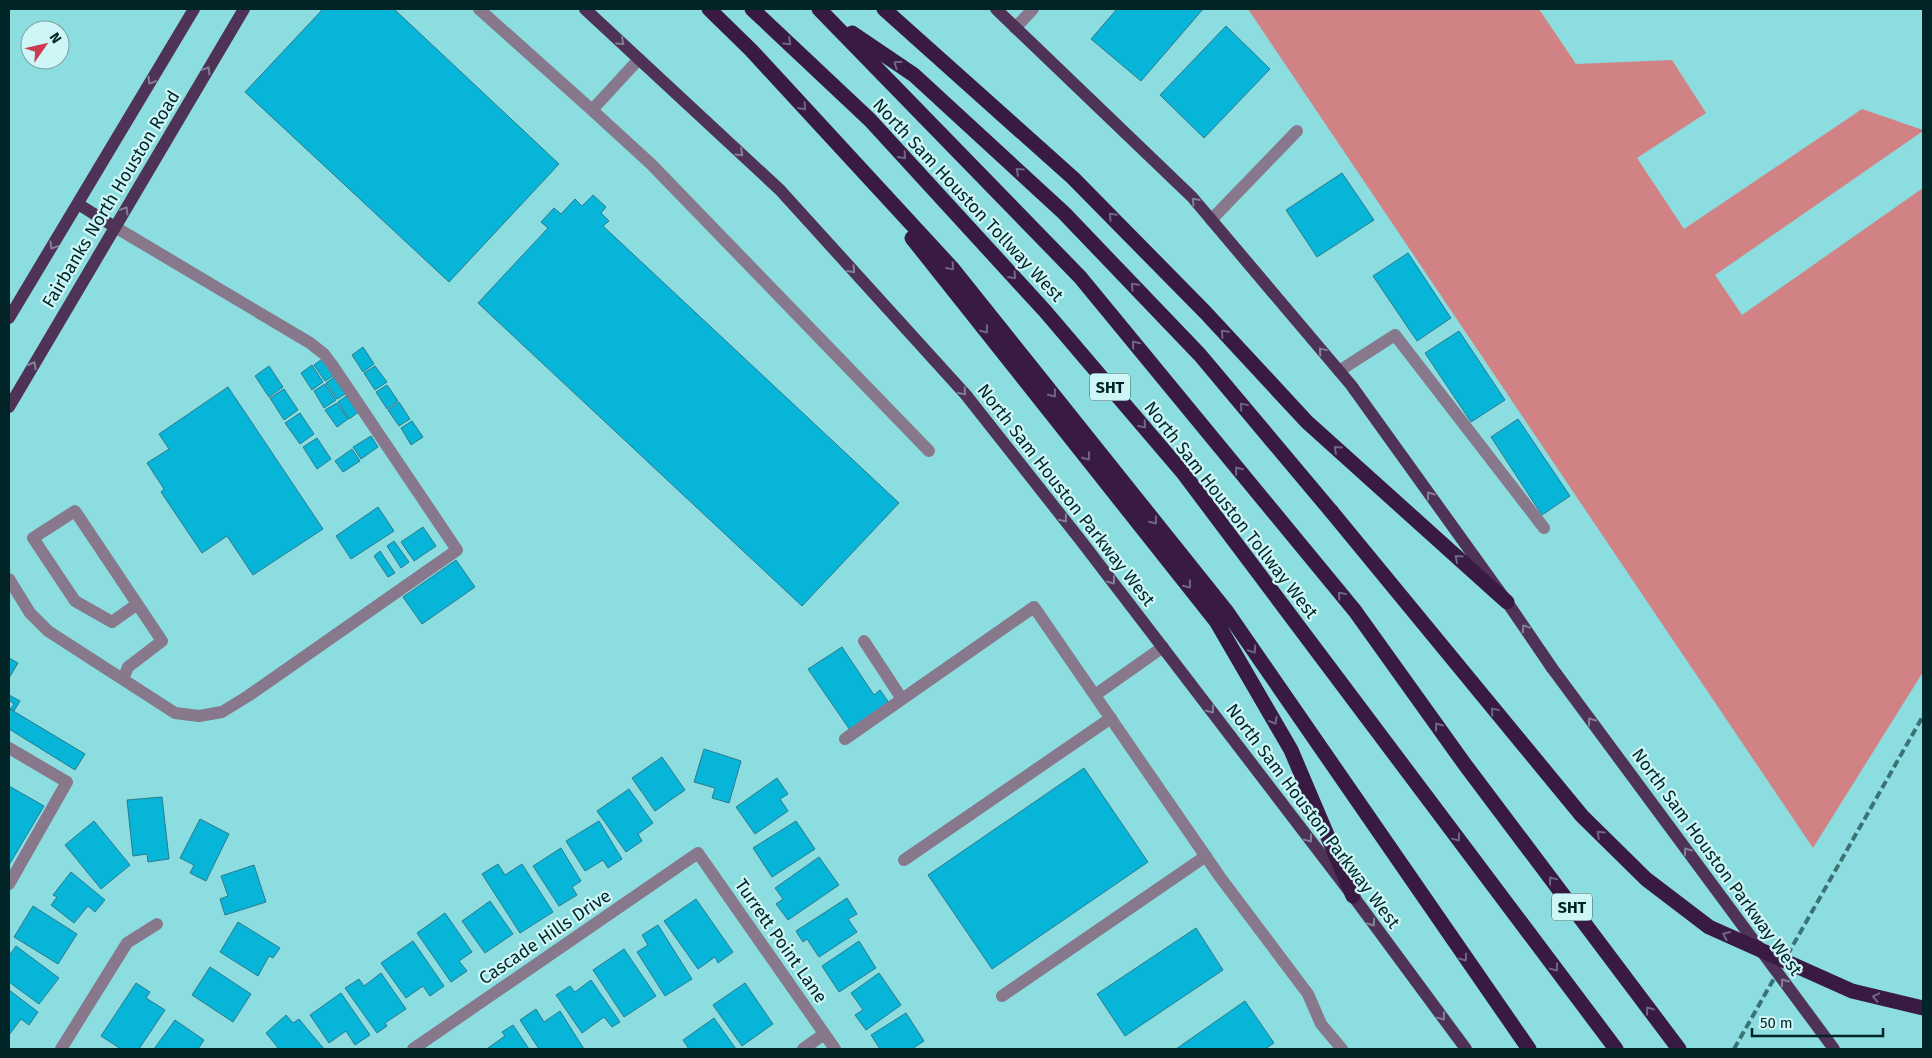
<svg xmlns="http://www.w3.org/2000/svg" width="1932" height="1058" font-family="'Fira Sans',sans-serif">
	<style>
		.green { fill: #d18284 }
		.building { fill: #06b5d7; stroke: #2d7a8e }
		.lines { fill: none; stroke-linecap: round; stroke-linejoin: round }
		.minor { stroke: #87788c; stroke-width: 12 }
		.major { stroke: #4e3356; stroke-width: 12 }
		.highway { stroke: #391a43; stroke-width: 15 }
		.rail { stroke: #3b7374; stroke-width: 4; stroke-dasharray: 8 4; stroke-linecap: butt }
		.major-bridge { stroke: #4e3356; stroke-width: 12 }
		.highway-bridge { stroke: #391a43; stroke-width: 15 }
		.oneway { stroke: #828196 }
		.oneway2 { stroke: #6e6782 }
		.labels { text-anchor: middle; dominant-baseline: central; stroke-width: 4.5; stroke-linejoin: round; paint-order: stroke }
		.shield { fill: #cff6f7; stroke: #3f6465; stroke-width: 1 }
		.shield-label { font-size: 16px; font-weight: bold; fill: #012526 }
		.street-label { font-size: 18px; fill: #012526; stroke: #cff6f7 }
	</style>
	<rect width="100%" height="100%" fill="#8bdddf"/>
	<!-- green -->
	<path class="green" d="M 1248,9 L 1539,9 L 1576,64 L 1672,60 L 1706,113 L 1637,158 L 1684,229 L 1862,109 L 1923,130 L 1923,131 L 1715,275 L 1742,315 L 1923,188 L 1923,672 L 1813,848 Z"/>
	<!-- building -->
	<path class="building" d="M 323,9 L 394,9 L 559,164 L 449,282 L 245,92 Z
		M 1117,9 L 1203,9 L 1141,81 L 1091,39 Z
		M 1226,26 L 1270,69 L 1204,138 L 1160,95 Z
		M 1342,173 L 1374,220 L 1317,257 L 1286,210 Z
		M 593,195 L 606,207 L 601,213 L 609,221 L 603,226 L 899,503 L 802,606 L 478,303 L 548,228 L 541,222 L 554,208 L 561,214 L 575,199 L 582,206 Z
		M 1408,253 L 1451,318 L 1417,341 L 1373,276 Z
		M 1459,331 L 1505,400 L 1471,422 L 1425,353 Z
		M 363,347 L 374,364 L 363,372 L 352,355 Z
		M 325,357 L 336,374 L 325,381 L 314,365 Z
		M 312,365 L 323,382 L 312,390 L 301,373 Z
		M 269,366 L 283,387 L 269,397 L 255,376 Z
		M 375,366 L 387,382 L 375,390 L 364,373 Z
		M 337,375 L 348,392 L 337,399 L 326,383 Z
		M 325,384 L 336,400 L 324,408 L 314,391 Z
		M 387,385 L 398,401 L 387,409 L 376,392 Z
		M 228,387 L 323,529 L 253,575 L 227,536 L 202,553 L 161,492 L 164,489 L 147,463 L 169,449 L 159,434 Z
		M 284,389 L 298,410 L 284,420 L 270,398 Z
		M 349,394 L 360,411 L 349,419 L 338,402 Z
		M 399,402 L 410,419 L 399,426 L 388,410 Z
		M 337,403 L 348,419 L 337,427 L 325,410 Z
		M 300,413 L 314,434 L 300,444 L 285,423 Z
		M 1518,419 L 1570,496 L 1542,515 L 1491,437 Z
		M 412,421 L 423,437 L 411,445 L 401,428 Z
		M 371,436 L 378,447 L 361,459 L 353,447 Z
		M 317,438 L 331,459 L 317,469 L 303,447 Z
		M 352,449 L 360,461 L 343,472 L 335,461 Z
		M 378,507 L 394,531 L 351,559 L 336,536 Z
		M 423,527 L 436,546 L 414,561 L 401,542 Z
		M 394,541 L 409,562 L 401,568 L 387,546 Z
		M 380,551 L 395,573 L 388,577 L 374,556 Z
		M 456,560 L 475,587 L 422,624 L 403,597 Z
		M 842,647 L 874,695 L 880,690 L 890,704 L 850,730 L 808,669 Z
		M 9,658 L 18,663 L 9,678 Z
		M 9,695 L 20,701 L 14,711 L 10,709 L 14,704 L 9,700 Z
		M 10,709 L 85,754 L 75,770 L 9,729 L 9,712 Z
		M 704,749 L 741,761 L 729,803 L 712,798 L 715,788 L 694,782 Z
		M 662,757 L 685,790 L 655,811 L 632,778 Z
		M 1084,768 L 1148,862 L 992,969 L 928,875 Z
		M 777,778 L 788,794 L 780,799 L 788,811 L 755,834 L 736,807 Z
		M 9,786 L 44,806 L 9,865 Z
		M 629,789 L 653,823 L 638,834 L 642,841 L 626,852 L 597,811 Z
		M 162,797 L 169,859 L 148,862 L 147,854 L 133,856 L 127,800 Z
		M 200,819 L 229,834 L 206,881 L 190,873 L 194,865 L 180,858 Z
		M 94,821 L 130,865 L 101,889 L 65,845 Z
		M 599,821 L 622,859 L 608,868 L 603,860 L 585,871 L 566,841 Z
		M 796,821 L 815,849 L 772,877 L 753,848 Z
		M 561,848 L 581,881 L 572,887 L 577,895 L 559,906 L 533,866 Z
		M 819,857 L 839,885 L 788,920 L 776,904 L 783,899 L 775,888 Z
		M 498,864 L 505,875 L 522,864 L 553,912 L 520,933 L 482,874 Z
		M 254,865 L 266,902 L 225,915 L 220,899 L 228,896 L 221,876 Z
		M 71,872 L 105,900 L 95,912 L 88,906 L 74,923 L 51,905 L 57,897 L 53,895 Z
		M 847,898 L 857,914 L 848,919 L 857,932 L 819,957 L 807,939 L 803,942 L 796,931 Z
		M 696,899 L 733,952 L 718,963 L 715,957 L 698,969 L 664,921 Z
		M 490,901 L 513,934 L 485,953 L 462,921 Z
		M 33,906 L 77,934 L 58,964 L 14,937 Z
		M 445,913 L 472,952 L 459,961 L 467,971 L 451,982 L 417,933 Z
		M 238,922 L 280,948 L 273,958 L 269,956 L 258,976 L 220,952 Z
		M 658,925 L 692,979 L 665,996 L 637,952 L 648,945 L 642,935 Z
		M 1196,928 L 1223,970 L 1125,1036 L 1097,994 Z
		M 413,941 L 444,986 L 430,996 L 423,986 L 406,998 L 381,963 Z
		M 859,941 L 876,968 L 839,992 L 822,966 Z
		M 16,946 L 59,978 L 39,1004 L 9,982 L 9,956 Z
		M 624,949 L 656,996 L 624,1017 L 593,970 Z
		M 210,967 L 251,994 L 233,1022 L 192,995 Z
		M 381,973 L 406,1009 L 385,1023 L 387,1026 L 377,1033 L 345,988 L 359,979 L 364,986 Z
		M 879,973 L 901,1005 L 866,1030 L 855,1015 L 863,1010 L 851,993 Z
		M 591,980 L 620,1022 L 612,1027 L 604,1017 L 582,1033 L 556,995 L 570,986 L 575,992 Z
		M 136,983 L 150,992 L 146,998 L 165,1010 L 139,1049 L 121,1049 L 101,1036 Z
		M 745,983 L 773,1024 L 742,1046 L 713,1005 Z
		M 9,990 L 38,1012 L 29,1025 L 21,1019 L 9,1035 Z
		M 341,993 L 370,1035 L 355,1045 L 346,1031 L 329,1043 L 310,1015 Z
		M 1245,1001 L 1274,1043 L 1265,1049 L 1176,1049 Z
		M 536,1009 L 544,1022 L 560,1011 L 584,1049 L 539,1049 L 520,1020 Z
		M 906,1013 L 924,1041 L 912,1049 L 880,1049 L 871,1035 Z
		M 286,1015 L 293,1023 L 299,1019 L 324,1049 L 279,1049 L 266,1033 Z
		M 714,1018 L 736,1049 L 689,1049 L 683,1040 Z
		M 175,1020 L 204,1040 L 198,1049 L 154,1049 Z
		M 513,1025 L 529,1049 L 489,1049 L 488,1048 L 505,1036 L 502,1032 Z"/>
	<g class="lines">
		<!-- minor -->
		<path class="minor" d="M 479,9 L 592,110
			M 1015,28 L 1033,9
			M 639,59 L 592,110 L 651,164 L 929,451
			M 1211,220 L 1297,131
			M 1339,371 L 1395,335 L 1544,528
			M 9,579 L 30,613 L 48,631 L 175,713 L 199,716 L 222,712 L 248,696 L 457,550 L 333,366 L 324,354 L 310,343 L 115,227
			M 864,641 L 902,699
			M 123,679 L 128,667 L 162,641 L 75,511 L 33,538 L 75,601 L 112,622 L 136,605
			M 1095,695 L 1163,647
			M 845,739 L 1034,607 L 1220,877 L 1308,994 L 1321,1024 L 1342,1049
			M 9,748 L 67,782 L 9,884
			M 904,860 L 1111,718
			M 1002,996 L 1206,856
			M 61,1049 L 127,943 L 157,924
			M 413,1049 L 698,853 L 835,1049
			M 803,1049 L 824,1034"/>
		<!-- major -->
		<path class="major" d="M 585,9 L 780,190 L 966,395 L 1082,542 L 1353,896 L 1466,1049
			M 996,9 L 1192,197 L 1351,385 L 1507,602 L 1552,668
			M 78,204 L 115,227
			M 9,318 L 194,9
			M 9,407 L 244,9"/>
		<!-- highway -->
		<path class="highway" d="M 709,9 L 751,50 L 952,268 L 1227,612 L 1529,1049
			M 752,9 L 870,120 L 1045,311 L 1184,474 L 1616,1049
			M 819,9 L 1080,277 L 1355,611 L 1466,766 L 1679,1049
			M 884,9 L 1073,178 L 1205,312 L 1307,422 L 1507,602
			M 852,33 L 914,75 L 1064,213 L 1200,355 L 1331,511
			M 912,238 L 1216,621 L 1291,750 L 1353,896"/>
		<!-- rail -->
		<path class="rail" d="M 1734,1049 L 1923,716"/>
		<!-- major-bridge -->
		<path class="major-bridge" d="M 1552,668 L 1834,1049"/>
		<!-- highway-bridge -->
		<path class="highway-bridge" d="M 1331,511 L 1582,816 L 1646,879 L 1709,927 L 1852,991 L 1923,1008"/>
	</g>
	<!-- one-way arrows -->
	<defs><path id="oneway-chevron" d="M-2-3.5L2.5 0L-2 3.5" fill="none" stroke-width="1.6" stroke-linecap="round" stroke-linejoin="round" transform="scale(1.25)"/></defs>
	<g class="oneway">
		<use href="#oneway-chevron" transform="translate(621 42) rotate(42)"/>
		<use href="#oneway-chevron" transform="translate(207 70) rotate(-59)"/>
		<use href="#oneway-chevron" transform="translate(151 81) rotate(121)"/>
		<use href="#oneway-chevron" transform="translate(740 153) rotate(43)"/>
		<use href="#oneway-chevron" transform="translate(1195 201) rotate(-132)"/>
		<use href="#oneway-chevron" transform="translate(125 210) rotate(-59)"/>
		<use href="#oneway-chevron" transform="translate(53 246) rotate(121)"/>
		<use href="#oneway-chevron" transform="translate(852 270) rotate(48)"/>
		<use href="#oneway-chevron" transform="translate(1322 351) rotate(-130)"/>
		<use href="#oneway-chevron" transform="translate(33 365) rotate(-60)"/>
		<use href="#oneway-chevron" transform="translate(963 392) rotate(49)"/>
		<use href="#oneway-chevron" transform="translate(1430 495) rotate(-126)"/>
		<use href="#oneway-chevron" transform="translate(1064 519) rotate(52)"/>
		<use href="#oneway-chevron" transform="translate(1112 581) rotate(53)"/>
		<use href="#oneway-chevron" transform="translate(1525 628) rotate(-124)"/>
		<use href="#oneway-chevron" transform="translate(1211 710) rotate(53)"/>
		<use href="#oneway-chevron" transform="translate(1591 721) rotate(-126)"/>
		<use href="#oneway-chevron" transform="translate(1309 839) rotate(53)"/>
		<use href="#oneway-chevron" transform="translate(1687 851) rotate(-126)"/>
		<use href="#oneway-chevron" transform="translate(1372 923) rotate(55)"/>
		<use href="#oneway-chevron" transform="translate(1784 982) rotate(-126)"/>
		<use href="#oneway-chevron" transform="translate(1442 1017) rotate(53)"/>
	</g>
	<g class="oneway2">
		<use href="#oneway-chevron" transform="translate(788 42) rotate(43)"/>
		<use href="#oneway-chevron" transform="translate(897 64) rotate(-146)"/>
		<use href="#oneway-chevron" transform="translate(803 107) rotate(48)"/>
		<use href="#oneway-chevron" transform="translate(903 156) rotate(48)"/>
		<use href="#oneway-chevron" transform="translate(1019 171) rotate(-138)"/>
		<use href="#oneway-chevron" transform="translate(1112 216) rotate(-134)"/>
		<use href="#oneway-chevron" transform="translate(951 267) rotate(49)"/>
		<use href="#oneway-chevron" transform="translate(1013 276) rotate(48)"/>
		<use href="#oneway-chevron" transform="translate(1134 286) rotate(-134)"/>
		<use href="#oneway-chevron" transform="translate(985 330) rotate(52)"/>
		<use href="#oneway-chevron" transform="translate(1224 333) rotate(-133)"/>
		<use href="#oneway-chevron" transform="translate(1135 344) rotate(-129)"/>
		<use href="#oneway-chevron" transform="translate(1053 394) rotate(51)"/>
		<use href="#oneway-chevron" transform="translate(1243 406) rotate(-130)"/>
		<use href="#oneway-chevron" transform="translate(1143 425) rotate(49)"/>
		<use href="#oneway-chevron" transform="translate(1337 449) rotate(-138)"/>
		<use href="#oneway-chevron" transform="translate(1087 457) rotate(52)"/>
		<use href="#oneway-chevron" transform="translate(1238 470) rotate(-129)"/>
		<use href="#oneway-chevron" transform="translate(1154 521) rotate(51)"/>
		<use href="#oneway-chevron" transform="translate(1458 558) rotate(-138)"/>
		<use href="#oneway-chevron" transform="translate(1188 585) rotate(52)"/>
		<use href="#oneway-chevron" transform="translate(1341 595) rotate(-131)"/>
		<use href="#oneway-chevron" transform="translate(1253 650) rotate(56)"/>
		<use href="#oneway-chevron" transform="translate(1494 711) rotate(-130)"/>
		<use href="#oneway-chevron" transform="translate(1274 721) rotate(60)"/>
		<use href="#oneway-chevron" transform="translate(1438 726) rotate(-126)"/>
		<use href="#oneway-chevron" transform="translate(1600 834) rotate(-136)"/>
		<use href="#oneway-chevron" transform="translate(1457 838) rotate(53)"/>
		<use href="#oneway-chevron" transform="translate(1552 880) rotate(-127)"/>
		<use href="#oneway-chevron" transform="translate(1726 935) rotate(-156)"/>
		<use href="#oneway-chevron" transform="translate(1464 958) rotate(55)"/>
		<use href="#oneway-chevron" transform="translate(1555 968) rotate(53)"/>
		<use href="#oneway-chevron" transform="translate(1876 997) rotate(-167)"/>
		<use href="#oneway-chevron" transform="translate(1649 1010) rotate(-127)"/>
	</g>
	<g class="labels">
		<!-- shield labels -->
		<g class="shield">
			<rect x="1090" y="373.5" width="40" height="27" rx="4"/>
			<rect x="1552" y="893.5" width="40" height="27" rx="4"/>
		</g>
		<g class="shield-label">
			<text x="1110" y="387">SHT</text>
			<text x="1572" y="907">SHT</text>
		</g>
		<!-- street labels -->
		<g class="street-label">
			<text transform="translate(111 199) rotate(-59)">Fairbanks North Houston Road</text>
			<text transform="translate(968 200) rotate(47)">North Sam Houston Tollway West</text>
			<text transform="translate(1066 495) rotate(52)">North Sam Houston Parkway West</text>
			<text transform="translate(1231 510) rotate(52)">North Sam Houston Tollway West</text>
			<text transform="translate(1313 816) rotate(53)">North Sam Houston Parkway West</text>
			<text transform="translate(1717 862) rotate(54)">North Sam Houston Parkway West</text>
			<text transform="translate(545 937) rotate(-34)">Cascade Hills Drive</text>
			<text transform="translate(781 941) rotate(55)">Turrett Point Lane</text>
		</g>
	</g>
	<!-- border -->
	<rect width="1932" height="1058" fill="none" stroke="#012526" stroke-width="20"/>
	<!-- north arrow -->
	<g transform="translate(45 45) rotate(56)"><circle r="24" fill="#cff6f7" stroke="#7da2a3"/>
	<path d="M0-4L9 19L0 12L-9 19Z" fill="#cc3c4f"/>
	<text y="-8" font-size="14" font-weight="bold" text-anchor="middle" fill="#012526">N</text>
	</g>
	<!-- scale -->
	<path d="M1752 1028v8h131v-8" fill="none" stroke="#012526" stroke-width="2.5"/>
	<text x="1760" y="1028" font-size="15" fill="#012526" stroke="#cff6f7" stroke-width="4" paint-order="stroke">50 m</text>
</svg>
